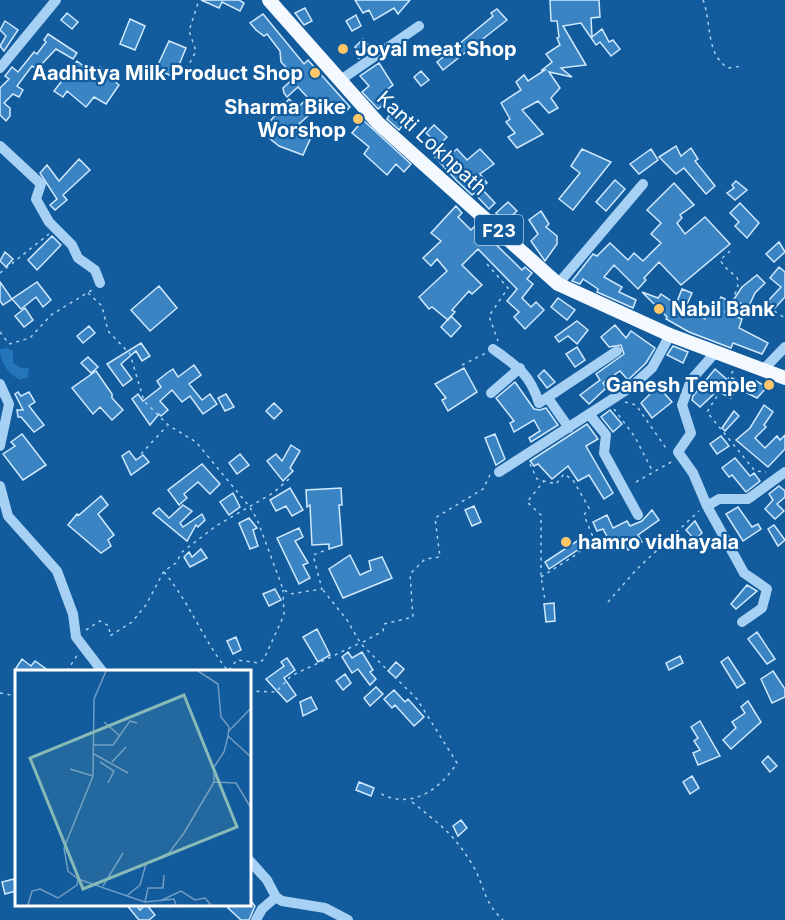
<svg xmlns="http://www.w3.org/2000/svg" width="785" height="920" font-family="Inter,sans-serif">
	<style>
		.green { fill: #2575bb }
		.building { fill: #3b84c3; stroke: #d0e9fe; stroke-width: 1.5 }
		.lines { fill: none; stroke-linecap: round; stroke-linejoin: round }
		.path { stroke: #a7d1f4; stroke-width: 1.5; stroke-dasharray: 3 4.5; stroke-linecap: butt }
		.minor { stroke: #a7d1f4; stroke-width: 10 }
		.major { stroke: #f4f9ff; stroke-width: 14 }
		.poi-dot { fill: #ffc76a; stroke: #125b9c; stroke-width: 2 }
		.labels { text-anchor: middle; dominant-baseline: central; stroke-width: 4.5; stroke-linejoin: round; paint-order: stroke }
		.shield { fill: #125b9c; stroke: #b8cee1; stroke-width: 1.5 }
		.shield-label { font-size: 18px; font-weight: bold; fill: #fff }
		.poi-label { font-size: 20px; font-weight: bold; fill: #fff; stroke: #125b9c; text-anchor: start }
		.street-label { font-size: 20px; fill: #fff; stroke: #125b9c }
		.inset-road { fill: none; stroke: #719dc4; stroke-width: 1.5 }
		.view { fill: #87bab6; fill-opacity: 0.15; stroke: #87bab6; stroke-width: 3 }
		.inset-edge { fill: none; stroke: #fff; stroke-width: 3 }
	</style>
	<rect width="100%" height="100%" fill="#125b9c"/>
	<!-- green -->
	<path class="green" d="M 7,348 L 13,351 L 13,363 L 21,368 L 29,368 L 28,377 L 20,380 C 8,373 0,363 0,349 Z"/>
	<!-- building -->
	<path class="building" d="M 201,0 L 239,0 L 244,3 L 240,11 L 222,2 L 219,8 Z
		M 355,0 L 410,0 L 398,14 L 394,8 L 374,20 L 369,10 L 363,13 Z
		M 550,0 L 599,0 L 600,17 L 591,18 L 592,37 L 602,29 L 609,42 L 613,40 L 620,49 L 611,56 L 600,42 L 596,45 L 581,23 L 563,26 L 586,65 L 561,68 L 572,77 L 549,72 L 560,88 L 551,98 L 558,108 L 549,113 L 538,101 L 522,110 L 543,134 L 517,148 L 508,137 L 515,133 L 506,122 L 510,119 L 501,103 L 521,90 L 516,82 L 524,75 L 528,81 L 545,70 L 542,70 L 552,62 L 546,54 L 560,45 L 557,38 L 559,37 L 557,21 L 551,21 Z
		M 305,8 L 312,21 L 304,25 L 295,13 Z
		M 497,9 L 507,20 L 443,70 L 437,62 L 493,16 L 491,13 Z
		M 67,13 L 78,22 L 72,29 L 61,20 Z
		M 263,14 L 304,64 L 308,60 L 350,107 L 343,114 L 334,105 L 324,114 L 317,108 L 299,124 L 301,126 L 299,129 L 312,135 L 303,155 L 279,146 L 269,138 L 274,133 L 266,126 L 289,99 L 298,107 L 308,98 L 298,87 L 287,97 L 284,93 L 283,88 L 295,77 L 281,62 L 280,51 L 267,34 L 264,36 L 256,30 L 250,23 Z
		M 356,15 L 361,26 L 352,31 L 346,21 Z
		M 130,19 L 145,26 L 135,50 L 120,44 Z
		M 5,21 L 18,30 L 4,51 L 0,46 L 6,36 L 0,30 Z
		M 48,34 L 77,53 L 73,59 L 56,49 L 37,69 L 32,66 L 17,86 L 23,90 L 19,97 L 13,94 L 4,103 L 10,108 L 10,116 L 6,121 L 0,115 L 0,88 L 9,79 L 5,76 L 12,67 L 18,72 L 34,52 L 37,54 L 46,42 L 44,40 Z
		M 363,39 L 372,49 L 358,59 L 362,55 L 355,47 Z
		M 169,41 L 186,48 L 174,77 L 156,69 Z
		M 77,61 L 94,74 L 100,67 L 119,85 L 106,104 L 94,97 L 86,107 L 67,91 L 63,97 L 54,91 Z
		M 379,63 L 393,85 L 384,92 L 387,97 L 383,101 L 385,103 L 378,109 L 362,92 L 369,86 L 360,76 Z
		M 421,71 L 429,80 L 421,86 L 414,77 Z
		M 391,112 L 405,122 L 399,130 L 387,119 Z
		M 363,120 L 411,164 L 404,172 L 396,164 L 387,175 L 364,154 L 369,147 L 352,133 Z
		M 434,125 L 447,137 L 439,145 L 426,133 Z
		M 676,146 L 681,156 L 691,148 L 698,159 L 695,161 L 715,186 L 706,194 L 684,168 L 676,174 L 659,157 Z
		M 443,147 L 451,154 L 457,149 L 467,160 L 480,149 L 494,164 L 480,174 L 487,183 L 481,188 L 495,203 L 489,209 L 474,193 L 472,195 L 456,180 L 434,156 Z
		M 582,149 L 611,162 L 573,210 L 559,199 L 580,173 L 571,166 Z
		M 651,149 L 658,160 L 639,174 L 630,164 Z
		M 79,159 L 90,170 L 63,195 L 67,200 L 55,210 L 50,205 L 57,199 L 40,173 L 47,165 L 59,181 Z
		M 615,180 L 625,189 L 606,211 L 596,202 Z
		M 736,181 L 747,190 L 735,200 L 727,193 L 734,188 L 732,185 Z
		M 674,183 L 694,205 L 680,215 L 682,218 L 677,223 L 685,234 L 705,217 L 730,244 L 681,285 L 659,262 L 644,278 L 646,280 L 638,289 L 614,265 L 604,277 L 622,287 L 619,292 L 636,300 L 633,308 L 597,292 L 598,289 L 583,279 L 580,284 L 572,281 L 593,254 L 597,256 L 610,243 L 628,260 L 634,253 L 643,261 L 661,243 L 651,234 L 661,223 L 647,210 Z
		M 508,202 L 517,211 L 505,222 L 496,213 Z
		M 740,203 L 759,223 L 747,238 L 735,226 L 739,222 L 730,213 Z
		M 456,206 L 462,213 L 458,217 L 471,230 L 476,225 L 522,270 L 525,267 L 532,273 L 527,279 L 533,284 L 522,298 L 531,307 L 536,302 L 544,310 L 525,329 L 514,317 L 519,312 L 507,301 L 517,289 L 478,249 L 462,265 L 482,285 L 472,294 L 469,291 L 452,310 L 455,312 L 448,320 L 432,307 L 429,309 L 419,297 L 447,271 L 437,259 L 431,266 L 423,258 L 441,241 L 431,233 Z
		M 541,211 L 549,224 L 546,227 L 557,236 L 557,244 L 545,261 L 531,241 L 538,234 L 529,220 Z
		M 52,236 L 61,245 L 37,270 L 28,260 Z
		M 779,242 L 785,252 L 774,262 L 766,254 Z
		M 5,252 L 13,259 L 6,267 L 0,261 Z
		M 779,267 L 785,272 L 785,297 L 775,308 L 768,301 L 781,287 L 770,278 Z
		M 757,275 L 765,283 L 755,293 L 748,308 L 734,299 L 742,287 Z
		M 0,282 L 12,299 L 3,305 L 0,301 Z
		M 37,282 L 51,300 L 43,307 L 36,297 L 21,309 L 12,299 Z
		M 159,286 L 177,308 L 150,331 L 131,310 Z
		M 682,289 L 692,293 L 685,309 L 705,319 L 710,305 L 715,308 L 721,297 L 729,301 L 725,312 L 742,319 L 739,328 L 768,343 L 762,354 L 733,343 L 731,348 L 689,332 L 666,319 L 667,317 L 642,292 L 658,298 L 661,294 L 676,304 Z
		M 558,298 L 575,310 L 567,320 L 551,307 Z
		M 25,308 L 33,320 L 24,327 L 15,316 Z
		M 451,316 L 461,326 L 451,337 L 441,327 Z
		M 577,321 L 588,330 L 577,344 L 568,336 L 559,342 L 555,337 Z
		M 615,325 L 626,338 L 631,331 L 655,348 L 646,363 L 628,380 L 620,371 L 603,383 L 606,388 L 589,404 L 580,395 L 600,380 L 596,374 L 624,354 L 621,345 L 609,347 L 601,337 Z
		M 89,326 L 95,333 L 83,343 L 77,336 Z
		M 141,343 L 150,356 L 142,361 L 136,351 L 121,364 L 132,379 L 123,386 L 107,364 Z
		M 673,346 L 688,352 L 683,363 L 667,355 Z
		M 577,347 L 585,360 L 575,367 L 566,354 Z
		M 88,357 L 98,367 L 91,373 L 81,363 Z
		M 194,365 L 201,375 L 189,384 L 202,400 L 210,394 L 217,404 L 203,414 L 190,396 L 182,402 L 172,390 L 160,401 L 168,410 L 161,416 L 159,414 L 150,425 L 132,399 L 138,394 L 143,401 L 161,387 L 157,381 L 167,373 L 173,369 L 178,377 Z
		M 464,368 L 477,392 L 448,411 L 442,400 L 446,398 L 435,384 Z
		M 715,369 L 730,382 L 732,378 L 740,382 L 731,398 L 717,391 L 700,407 L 692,400 L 693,396 Z
		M 544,370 L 555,382 L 547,388 L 538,376 Z
		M 96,371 L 112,394 L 112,398 L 123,410 L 112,420 L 100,407 L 93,414 L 72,388 Z
		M 756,381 L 767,387 L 757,398 L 747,393 Z
		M 515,382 L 534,409 L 540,410 L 546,408 L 558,425 L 531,442 L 529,438 L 540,431 L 534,420 L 514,432 L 510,423 L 514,421 L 496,398 Z
		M 658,386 L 672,402 L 652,418 L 641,403 Z
		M 18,392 L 21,396 L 29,392 L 35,402 L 29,406 L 44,425 L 34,432 L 21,417 L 18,417 L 17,410 L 23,410 L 15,394 Z
		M 226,394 L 234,407 L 225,411 L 218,398 Z
		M 274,403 L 282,411 L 274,419 L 266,411 Z
		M 764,405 L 773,412 L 764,425 L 766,427 L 755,438 L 765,448 L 777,436 L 780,440 L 785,435 L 785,449 L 768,467 L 736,440 L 750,428 Z
		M 610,410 L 622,424 L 613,432 L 601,417 Z
		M 734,411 L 739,416 L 725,431 L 722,428 Z
		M 587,424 L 598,439 L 586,446 L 613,493 L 604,499 L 589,475 L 578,481 L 568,466 L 552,479 L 538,464 L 534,466 L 530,461 Z
		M 22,434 L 46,465 L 23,480 L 3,454 L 15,446 L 11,442 Z
		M 495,434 L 505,459 L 496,465 L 485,438 Z
		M 721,436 L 729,446 L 717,454 L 710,444 Z
		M 291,445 L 300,451 L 290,468 L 293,471 L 283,481 L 267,461 L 276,454 L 282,461 Z
		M 129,451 L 136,460 L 143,455 L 149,462 L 131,475 L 122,456 Z
		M 240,454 L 249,465 L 237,474 L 229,463 Z
		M 735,458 L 750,476 L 754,473 L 760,481 L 746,492 L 732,475 L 729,477 L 722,468 Z
		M 202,464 L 220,484 L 210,494 L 198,482 L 184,494 L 187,498 L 179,505 L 168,490 Z
		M 779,486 L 785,491 L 785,497 L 777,504 L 784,511 L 775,519 L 765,509 L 773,500 L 769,494 Z
		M 290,488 L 303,510 L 292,516 L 286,506 L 276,511 L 270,500 Z
		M 341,488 L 342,505 L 339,505 L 342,545 L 329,549 L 329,544 L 312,545 L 310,505 L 307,507 L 306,490 Z
		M 233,493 L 240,507 L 229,515 L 220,502 Z
		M 101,496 L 108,505 L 98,514 L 114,535 L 108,540 L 111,546 L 101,553 L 68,525 L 77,514 L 79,515 Z
		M 183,505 L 192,511 L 180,523 L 183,527 L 202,514 L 205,520 L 198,527 L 196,525 L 187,541 L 153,513 L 159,508 L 169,518 Z
		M 474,506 L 481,522 L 472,526 L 465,510 Z
		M 738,507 L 752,527 L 758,524 L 761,529 L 743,541 L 726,514 Z
		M 652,510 L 659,520 L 638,535 L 642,542 L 628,550 L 624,542 L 614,550 L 603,529 L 597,531 L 593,522 L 607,515 L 613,528 L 627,521 L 630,526 L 642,521 Z
		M 249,518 L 257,528 L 253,530 L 258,546 L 250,549 L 239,523 Z
		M 695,521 L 702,533 L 695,540 L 686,530 Z
		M 774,525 L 785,540 L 778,546 L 768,529 Z
		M 299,528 L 303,537 L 295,541 L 308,563 L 303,565 L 310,578 L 299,584 L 277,538 Z
		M 577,541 L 582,547 L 549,569 L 545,562 Z
		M 201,549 L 207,558 L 190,567 L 184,557 L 189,552 L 192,557 Z
		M 350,555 L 360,575 L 371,570 L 369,561 L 382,557 L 392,578 L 343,598 L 329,569 Z
		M 747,585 L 757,591 L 736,609 L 731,604 Z
		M 275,589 L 281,600 L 269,606 L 263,594 Z
		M 554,603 L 555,621 L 546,622 L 544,604 Z
		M 317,629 L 330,655 L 318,662 L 303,637 Z
		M 757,632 L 775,659 L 767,664 L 748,639 Z
		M 236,637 L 241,650 L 233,654 L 227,641 Z
		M 348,652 L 352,658 L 362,652 L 373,670 L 370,672 L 376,679 L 370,685 L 358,669 L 352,673 L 342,657 Z
		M 680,656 L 683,663 L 669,670 L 666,663 Z
		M 728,657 L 745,683 L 737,688 L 721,662 Z
		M 287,658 L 295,670 L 284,678 L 296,695 L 287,702 L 266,679 L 284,666 L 281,662 Z
		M 22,659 L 31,666 L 35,661 L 49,671 L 20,671 L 16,668 Z
		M 396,662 L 404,669 L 396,678 L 388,671 Z
		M 773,671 L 785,689 L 785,697 L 772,703 L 761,679 Z
		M 345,674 L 351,683 L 343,690 L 336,681 Z
		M 376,687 L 383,694 L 370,706 L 364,698 Z
		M 394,690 L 405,702 L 408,699 L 424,717 L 414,726 L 395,705 L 392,708 L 384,699 Z
		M 311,697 L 317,709 L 303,716 L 300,702 Z
		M 748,701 L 761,722 L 731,749 L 723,740 L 736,728 L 732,722 L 745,713 L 741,707 Z
		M 700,721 L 720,756 L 698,765 L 693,753 L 700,750 L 694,741 L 698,738 L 691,727 Z
		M 768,756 L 777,766 L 770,772 L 762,762 Z
		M 692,776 L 699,788 L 690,794 L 683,782 Z
		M 359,782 L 374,788 L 371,796 L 356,790 Z
		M 461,820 L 467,828 L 458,836 L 453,826 Z
		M 14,879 L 16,891 L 5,894 L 2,882 Z
		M 251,901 L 255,906 L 249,920 L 241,920 L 228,908 L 233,903 Z
		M 125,903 L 135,903 L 140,910 L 146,904 L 155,915 L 149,920 L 139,920 Z"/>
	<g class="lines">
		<!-- path -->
		<path class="path" d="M 703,0 C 712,23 705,53 728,68 L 742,66
			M 183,76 L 196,51 L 189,31 L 199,0
			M 730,251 L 720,260 C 734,282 745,270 733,299
			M 487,264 L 508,288 L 489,316 L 498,341
			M 0,273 L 49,234
			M 88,293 L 102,306 L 108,331 L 130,354 L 144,401 L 168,425 L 196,442 L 249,506 L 257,519 L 283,589 L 290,594 L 322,589 L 313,555 L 326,550
			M 768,307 L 785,318
			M 0,332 L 9,344 L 30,338 L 51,315 L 92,290
			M 462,365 L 486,353
			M 733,371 L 707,412 L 755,471 L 766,472
			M 625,402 L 636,405 L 668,451
			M 614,409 L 635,437 L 653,472
			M 141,454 L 167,426
			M 530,464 L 537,479 L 544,481 L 527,502 L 541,515 L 541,577 L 545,600
			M 636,482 L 673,461
			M 164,572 C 190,603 203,640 228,671
			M 541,577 L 577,554 L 593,537 L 584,515 L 589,508 L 573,480 L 564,474 L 556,484 L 544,481
			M 323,590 L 347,620 L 361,644 L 417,699 L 457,763 C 439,791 409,811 378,792
			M 608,602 L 637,569 L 699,511
			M 86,630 L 100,621 L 109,626 L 110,636 L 132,622 L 146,605 L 164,571 L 176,563 L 182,552 L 216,526 L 273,493 L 289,479
			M 363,642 L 383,631 L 384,624 L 413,617 L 410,574 L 425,559 L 440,557 L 435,518 L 483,489 L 490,475
			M 229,670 L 237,660 L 259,663 L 264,659 L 284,615 L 283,590
			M 67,671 L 78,654
			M 249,691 L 276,692 L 291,676 L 360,643
			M 0,693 L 16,696
			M 412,802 C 438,823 454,834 472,864 C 485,886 483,902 503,920"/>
		<!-- minor -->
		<path class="minor" d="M 0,68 L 56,0
			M 339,81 L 419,26
			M 0,146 L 41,184 L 36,199 L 49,222 L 72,245 L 78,258 L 95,270 L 100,283
			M 558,284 L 643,184
			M 493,349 C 517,366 530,374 539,403 L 617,351
			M 715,353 L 691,380 L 682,405 L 691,433 L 678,452 L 693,473 L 707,506 L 744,573 L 767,589 L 762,608 L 742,622
			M 763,370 L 785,347
			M 0,384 L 9,404 L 0,446
			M 491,393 L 520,368
			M 548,398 L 569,428
			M 589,414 L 606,435 L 604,453 L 638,515
			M 499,472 L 631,387 L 652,368 L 670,335
			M 0,486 L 8,516 L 57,571 L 73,614 L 76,637 L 102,671
			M 707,506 L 719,499 L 748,499 L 785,472
			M 249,860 L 267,880 L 276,897 L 262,909 L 256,920
			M 276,897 L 282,901 L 325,908 L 348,920"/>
		<!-- major -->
		<path class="major" d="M 269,0 L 378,123 L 558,284 L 670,335 L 785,378"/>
	</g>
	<!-- markers -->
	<g class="poi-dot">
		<circle cx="343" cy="49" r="6"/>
		<circle cx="315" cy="73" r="6"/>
		<circle cx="358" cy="119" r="6"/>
		<circle cx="659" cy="309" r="6"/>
		<circle cx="769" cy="385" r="6"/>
		<circle cx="566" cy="542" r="6"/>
	</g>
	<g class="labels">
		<!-- shield labels -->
		<rect class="shield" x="475" y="215" width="48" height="30" rx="4.5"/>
		<g class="shield-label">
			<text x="499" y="230">F23</text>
		</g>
		<!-- poi labels -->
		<g class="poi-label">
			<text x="355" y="49">Joyal meat Shop</text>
			<text x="303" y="73" text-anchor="end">Aadhitya Milk Product Shop</text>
			<text x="346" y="107" text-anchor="end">Sharma Bike<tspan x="346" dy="23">Worshop</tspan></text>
			<text x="671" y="309">Nabil Bank</text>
			<text x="757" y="385" text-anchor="end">Ganesh Temple</text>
			<text x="578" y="542">hamro vidhayala</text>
		</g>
		<!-- street labels -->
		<g class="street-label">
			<text transform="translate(432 143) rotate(43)">Kanti Lokhpath</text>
		</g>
	</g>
	<!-- overview -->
	<g transform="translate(15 670)">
		<rect width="236" height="236" fill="#125b9c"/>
		<path class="inset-road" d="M 183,1 L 203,14 L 206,47 L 214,57 L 213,66 L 236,87M 89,52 L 105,66M 214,61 L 236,38M 79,75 L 98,75 L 115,51 L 122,53M 79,84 L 113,103M 85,92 L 99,101 L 93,113M 97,92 L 111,77M 55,99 L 78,106M 199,112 L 199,97 L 209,82 L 213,66M 63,209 L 112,226 L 115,223 L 125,215 L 131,194 L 154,183 L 169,163 L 199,112 L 221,113 L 236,138M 88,216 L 108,183M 112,226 L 130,232 L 159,229 L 161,235M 145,231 L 166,221 L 180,230 L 190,228 L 196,235M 130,232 L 133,218 L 148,218 L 149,205M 13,235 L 17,221 L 25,219 L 43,228 L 62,215 L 63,209 L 53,201 L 49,178 L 78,106 L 79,29 L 91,1"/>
		<path class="view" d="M 169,25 L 222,157 L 68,219 L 15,88 Z"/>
		<rect width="236" height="236" class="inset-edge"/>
	</g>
</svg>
